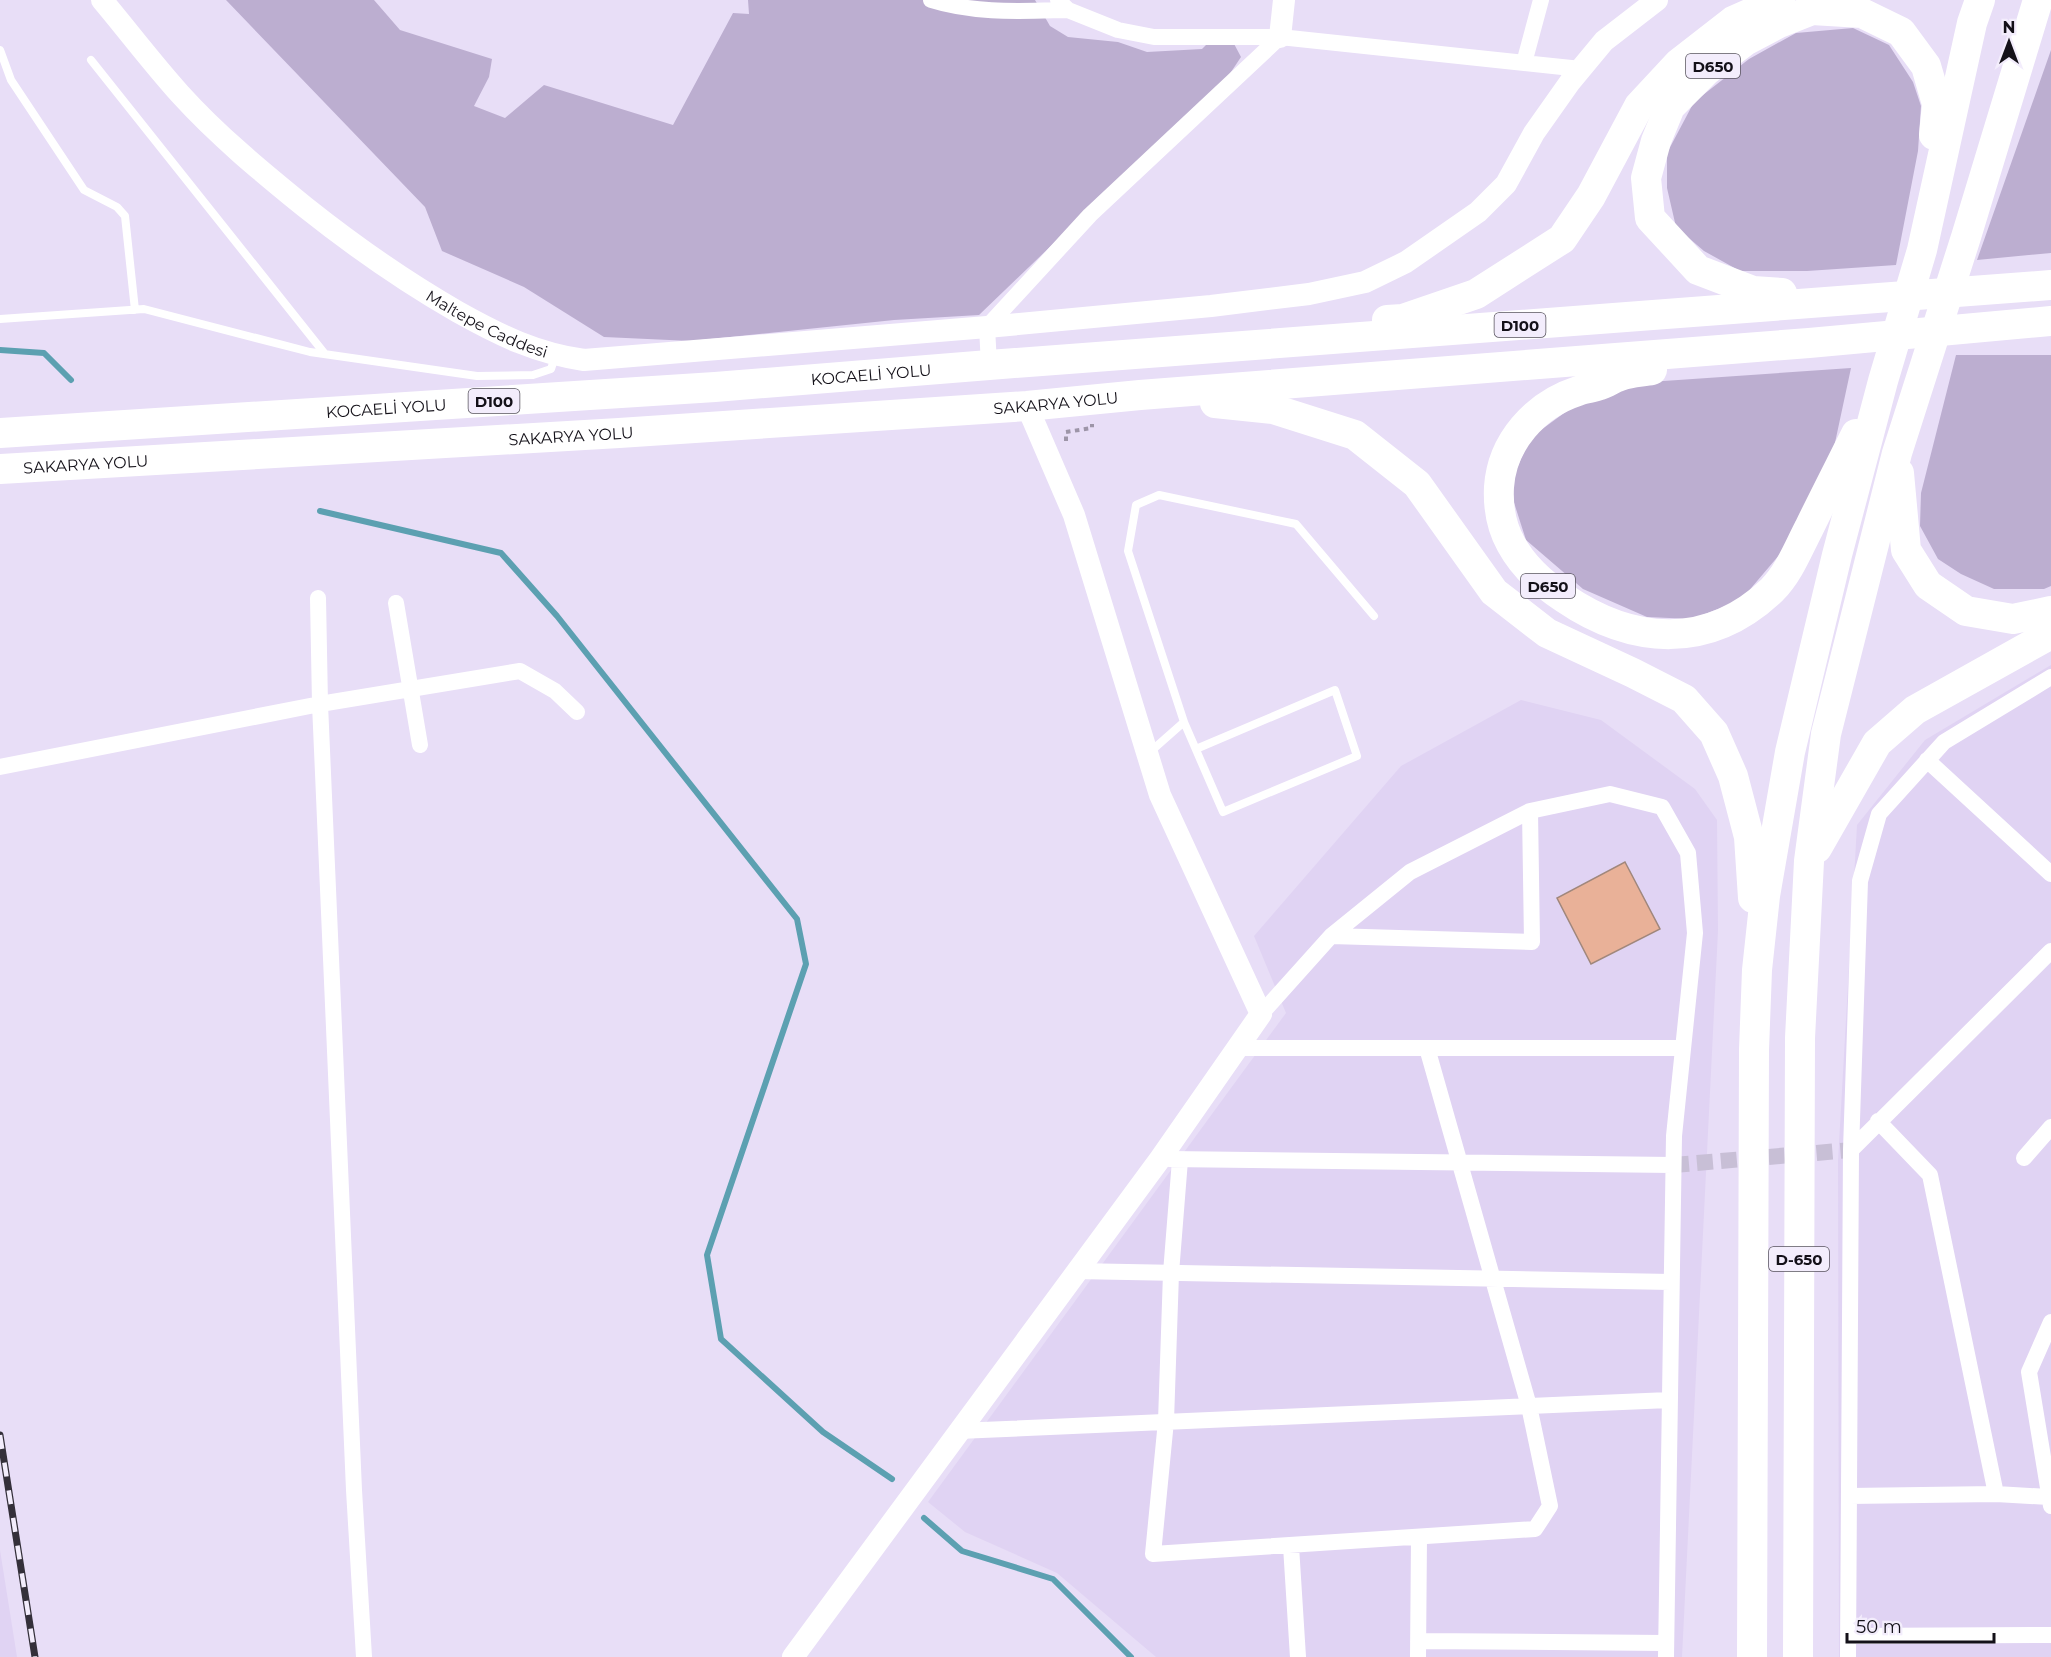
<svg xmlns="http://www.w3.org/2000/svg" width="2051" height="1657" font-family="Montserrat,sans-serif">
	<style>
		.built { fill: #e0d3f3 }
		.green { fill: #bcaed0 }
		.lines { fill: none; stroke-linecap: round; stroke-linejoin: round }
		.stream { stroke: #5ca0b1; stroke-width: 6 }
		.building { fill: #e9b198; stroke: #a0877c; stroke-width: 1.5 }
		.street-tunnel { stroke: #c8bfd6; stroke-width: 16; stroke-dasharray: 16 8; stroke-linecap: butt }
		.path { stroke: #9d95a8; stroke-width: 4; stroke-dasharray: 4.5 4.5; stroke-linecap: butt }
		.lane { stroke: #fff; stroke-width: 8 }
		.street { stroke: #fff; stroke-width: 16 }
		.secondary { stroke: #fff; stroke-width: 22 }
		.highway { stroke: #fff; stroke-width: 30 }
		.rail-casing { stroke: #34303a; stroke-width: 7 }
		.rail { stroke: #f3edfc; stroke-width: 4.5; stroke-dasharray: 14; stroke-linecap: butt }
		.labels { text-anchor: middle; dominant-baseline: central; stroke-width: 4.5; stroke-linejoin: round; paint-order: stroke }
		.shield { fill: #f3edfc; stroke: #57535d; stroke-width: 1.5 }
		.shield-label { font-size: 15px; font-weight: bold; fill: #141119 }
		.street-label { font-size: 16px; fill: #141119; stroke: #f3edfc }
	</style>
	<rect width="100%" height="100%" fill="#e8def7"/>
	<!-- built -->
	<path class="built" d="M 2051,665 L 2051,1657 L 1839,1657 L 1838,1161 L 1857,825 L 1925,740 Z
		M 1521,700 L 1601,720 L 1695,789 L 1717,820 L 1718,931 L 1682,1657 L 1156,1657 L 1057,1573 L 965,1532 L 928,1502 L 1286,1013 L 1254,936 L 1401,766 Z
		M 0,1550 L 17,1657 L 0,1657 Z"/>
	<!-- green -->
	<path class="green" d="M 226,0 L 374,0 L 400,30 L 492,59 L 489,77 L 474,106 L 505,118 L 544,85 L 673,125 L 733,13 L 749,14 L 748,0 L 1035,0 L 1050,26 L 1068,37 L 1118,42 L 1147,52 L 1202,49 L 1210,41 L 1232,40 L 1241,57 L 1229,75 L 979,315 L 894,320 L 691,341 L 604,337 L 524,287 L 442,251 L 425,207 Z
		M 1853,28 L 1889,45 L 1913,82 L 1921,106 L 1918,151 L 1896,265 L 1807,271 L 1740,271 L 1704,251 L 1676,227 L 1667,188 L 1667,153 L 1694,102 L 1749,59 L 1796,33 Z
		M 2051,50 L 2051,253 L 1977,260 Z
		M 1956,355 L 2051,355 L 2051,586 L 2044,589 L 1994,589 L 1961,574 L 1938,559 L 1920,526 L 1921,493 Z
		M 1851,368 L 1833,452 L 1792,540 L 1741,600 L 1692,619 L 1647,617 L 1583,589 L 1526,540 L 1509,487 L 1530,438 L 1571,408 L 1620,384 Z"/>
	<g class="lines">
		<!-- stream -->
		<path class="stream" d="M 0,350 L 44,353 L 71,380
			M 320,511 L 501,553 L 557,616 L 797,919 L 806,964 L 707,1255 L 721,1339 L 823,1432 L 892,1479
			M 924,1518 L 962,1551 L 1053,1579 L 1131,1657"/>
	</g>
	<!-- building -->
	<path class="building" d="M 1625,862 L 1660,929 L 1591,964 L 1557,898 Z"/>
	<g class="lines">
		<!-- street-tunnel -->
		<path class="street-tunnel" d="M 1673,1165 L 1851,1150"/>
		<!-- path -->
		<path class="path" d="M 1066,441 L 1066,432 L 1092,428 L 1092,424"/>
		<!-- lane -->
		<path class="lane" d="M 0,50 L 11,80 L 84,190 L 117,207 L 125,216 L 135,310
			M 91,60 L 325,354
			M 0,319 L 144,309 L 310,352 L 477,376 L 533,375 L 551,369 L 555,357
			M 1184,722 L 1223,812 L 1357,756 L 1335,690 L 1196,749
			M 1150,752 L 1184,722 L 1128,551 L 1136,505 L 1159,495 L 1296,524 L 1374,616"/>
		<!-- street -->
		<path class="street" d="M 931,0 C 975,14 1022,11 1068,10
			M 1058,0 L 1068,10 L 1118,30 L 1154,37 L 1280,37 L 1581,69
			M 1524,63 L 1541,0
			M 989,365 L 987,327 L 1090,215 L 1280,37
			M 318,598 L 320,704 L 354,1490 L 364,1657
			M 396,603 L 420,745
			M 1927,760 L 2051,874
			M 0,767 L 320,704 L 520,671 L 555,691 L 577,712
			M 1331,936 L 1532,942 L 1530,811
			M 1261,1014 L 1331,936 L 1410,872 L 1530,811 L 1610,794 L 1662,807 L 1688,853 L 1695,933 L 1674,1136 L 1666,1657
			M 1239,1048 L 1683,1048
			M 1878,1121 L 1930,1175 L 1996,1494
			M 1851,1150 L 1860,881 L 1879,814 L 1944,742 L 2051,677
			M 2024,1158 L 2051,1127
			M 1169,1159 L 1673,1165
			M 1180,1160 L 1171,1273 L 1166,1421 L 1153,1554 L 1535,1529 L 1550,1506 L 1529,1406 L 1427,1048
			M 1075,1271 L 1671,1282
			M 958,1431 L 1669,1400
			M 1849,1496 L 1996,1494 L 2049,1497
			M 2051,1506 L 2029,1372 L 2051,1322
			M 1291,1546 L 1298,1657
			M 1848,1636 L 2051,1635
			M 1418,1641 L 1665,1643
			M 1418,1657 L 1419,1537
			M 1848,1657 L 1851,1150 L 2051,951"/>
		<!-- secondary -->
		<g class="secondary">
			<path id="s1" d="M 102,0 C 128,31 153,64 180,94 C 218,136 262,172 305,207 C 354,246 404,281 458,312 C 501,336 536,353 584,360 L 987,327 L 1211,306 L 1309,294 L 1365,282 L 1406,262 L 1478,212 L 1506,184 L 1534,133 L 1570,82 L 1604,41 L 1657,0"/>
			<path d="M 1280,37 L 1284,0"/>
			<path d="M 793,1657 L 1160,1159 L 1261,1014 L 1160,795 L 1074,515 L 1027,406"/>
		</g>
		<!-- highway -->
		<g class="highway">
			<path d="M 1782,293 L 1753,291 L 1698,270 L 1650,218 L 1646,178 L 1656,141 L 1670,107 L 1707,70 L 1745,41 L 1779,23 L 1812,10 L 1862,13 L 1901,32 L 1926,66 L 1937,104 L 1934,135"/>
			<path d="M 1387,320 L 1403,319 L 1476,294 L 1562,239 L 1591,196 L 1639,106 L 1679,63 L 1733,21 L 1780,0"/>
			<path d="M 1652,370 C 1642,372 1630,372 1620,376 C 1613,378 1607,383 1600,385 C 1593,388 1585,388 1578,391 C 1535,405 1502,442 1499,487 C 1498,506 1501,526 1511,544 C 1523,566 1544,585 1564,598 C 1633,645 1709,650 1772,590 C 1789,573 1798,549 1809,528 C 1824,497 1840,466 1856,434"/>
			<path d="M 1215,403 L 1273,409 L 1355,435 L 1417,484 L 1494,592 L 1547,633 L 1633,673 L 1684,699 L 1714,733 L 1733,776 L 1749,837 L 1753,898"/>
			<path id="s2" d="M 0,433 L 715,387 L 989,365 L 2051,285"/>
			<path id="s3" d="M 0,469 L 619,433 L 1027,406 L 1140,395 L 1809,343 L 2051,321"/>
			<path d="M 1899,473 L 1906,550 L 1928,585 L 1966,611 L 2013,619 L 2051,611"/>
			<path d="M 1817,848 L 1877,743 L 1915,710 L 2051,634"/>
			<path d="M 1752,1657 L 1754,1050 L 1757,970 L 1765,896 L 1790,752 L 1837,555 L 1883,381 L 1922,250 L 1972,23 L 1980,0"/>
			<path d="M 1798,1657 L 1800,1038 L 1809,861 L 1826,734 L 1897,453 L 1966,237 L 2038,0"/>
		</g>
		<!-- rail casing -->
		<g class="rail-casing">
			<path id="rail" d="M 0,1435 L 35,1657"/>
		</g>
		<!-- rail -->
		<use href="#rail" class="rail"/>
	</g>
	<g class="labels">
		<!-- shield labels -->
		<g class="shield">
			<rect x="1686" y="54" width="54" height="24" rx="4.5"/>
			<rect x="1494.5" y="313" width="51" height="24" rx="4.5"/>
			<rect x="468.5" y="389" width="51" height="24" rx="4.5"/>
			<rect x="1521" y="574" width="54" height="24" rx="4.5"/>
			<rect x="1769" y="1247" width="60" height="24" rx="4.5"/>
		</g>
		<g class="shield-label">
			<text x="1713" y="66">D650</text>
			<text x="1520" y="325">D100</text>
			<text x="494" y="401">D100</text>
			<text x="1548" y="586">D650</text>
			<text x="1799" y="1259">D-650</text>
		</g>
		<!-- street labels -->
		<g class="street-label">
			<text stroke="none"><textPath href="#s1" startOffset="508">Maltepe Caddesi</textPath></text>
			<text stroke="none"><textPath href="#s2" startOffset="873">KOCAELİ YOLU</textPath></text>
			<text stroke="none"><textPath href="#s3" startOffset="1058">SAKARYA YOLU</textPath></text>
			<text stroke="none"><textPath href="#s2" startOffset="387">KOCAELİ YOLU</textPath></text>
			<text stroke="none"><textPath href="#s3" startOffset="572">SAKARYA YOLU</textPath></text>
			<text stroke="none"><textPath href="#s3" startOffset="86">SAKARYA YOLU</textPath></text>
		</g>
	</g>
	<!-- north arrow -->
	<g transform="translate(2009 42)" stroke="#f3edfc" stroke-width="4.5" paint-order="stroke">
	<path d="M0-4.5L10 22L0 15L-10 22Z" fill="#141119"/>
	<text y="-9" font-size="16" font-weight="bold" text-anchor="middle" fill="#141119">N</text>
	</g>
	<!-- scale -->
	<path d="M1847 1633v9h147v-9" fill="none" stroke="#141119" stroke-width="3"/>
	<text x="1856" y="1633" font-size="18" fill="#141119" stroke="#f3edfc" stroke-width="4.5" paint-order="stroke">50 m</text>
</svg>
